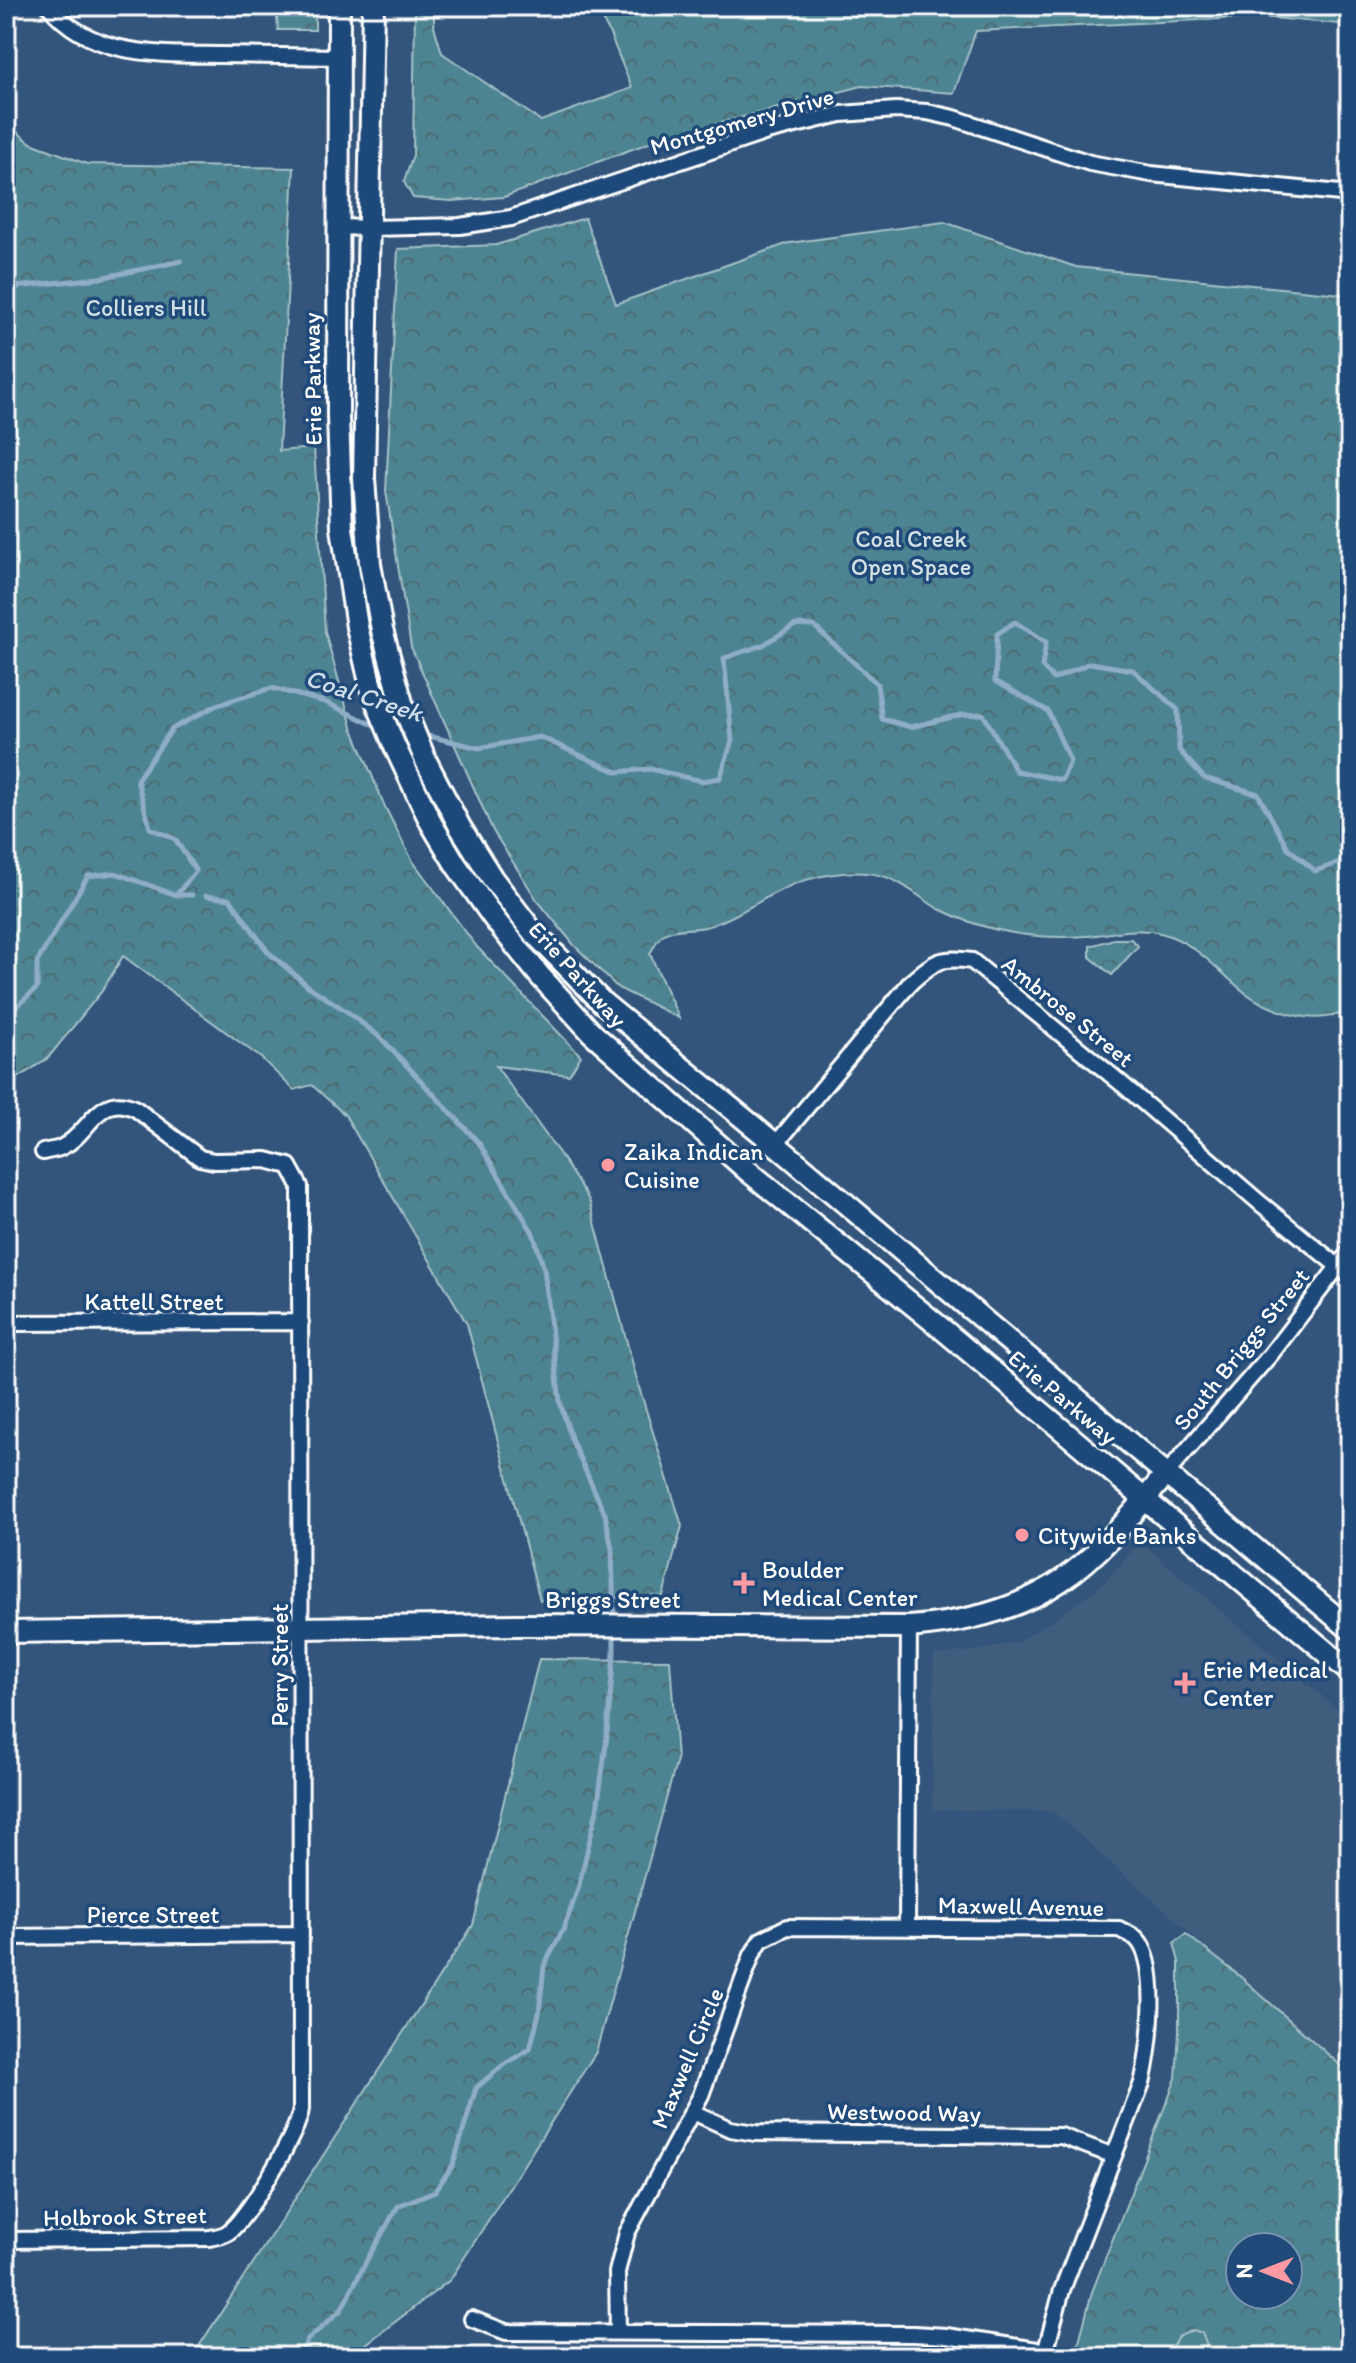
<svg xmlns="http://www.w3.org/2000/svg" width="1356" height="2363" font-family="Itim,sans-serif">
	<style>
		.built { fill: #415d7e }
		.forest { fill: url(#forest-crowns); stroke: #a6c2c8; stroke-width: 2; fill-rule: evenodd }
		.pitch { fill: #4e8492; stroke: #a6c2c8; stroke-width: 2 }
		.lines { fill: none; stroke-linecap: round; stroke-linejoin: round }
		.stream { stroke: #8fadc7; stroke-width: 5 }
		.street-casing { stroke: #fff; stroke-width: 20 }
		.secondary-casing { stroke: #fff; stroke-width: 26 }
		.street { stroke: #1f4a7a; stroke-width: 14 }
		.secondary { stroke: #1f4a7a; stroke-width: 20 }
		.poi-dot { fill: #ff9aa2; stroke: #1f4a7a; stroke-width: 3 }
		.labels { text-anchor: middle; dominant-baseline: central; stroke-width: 7; stroke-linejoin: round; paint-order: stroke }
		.street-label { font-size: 24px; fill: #fff; stroke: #1f4a7a }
		.park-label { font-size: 24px; fill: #d3e0e4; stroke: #1f4a7a }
		.poi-label { font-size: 24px; fill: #fff; stroke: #1f4a7a; text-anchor: start }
		.water-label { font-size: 26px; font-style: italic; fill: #d0dde8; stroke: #1f4a7a }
	</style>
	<defs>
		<pattern id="forest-crowns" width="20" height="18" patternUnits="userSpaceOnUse" patternTransform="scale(2)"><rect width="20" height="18" fill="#4e8492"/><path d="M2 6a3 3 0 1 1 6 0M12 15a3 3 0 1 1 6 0" fill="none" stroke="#4d6b72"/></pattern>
	</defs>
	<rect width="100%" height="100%" fill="#33557c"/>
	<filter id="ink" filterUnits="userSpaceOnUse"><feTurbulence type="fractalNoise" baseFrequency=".0125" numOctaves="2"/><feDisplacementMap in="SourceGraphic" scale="16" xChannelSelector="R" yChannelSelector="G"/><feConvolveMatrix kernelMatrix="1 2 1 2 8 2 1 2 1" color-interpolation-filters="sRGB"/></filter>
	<g filter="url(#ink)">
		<!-- built -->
		<path class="built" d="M 1140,1542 L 1350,1720 L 1350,2074 L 1052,1811 L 932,1810 L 934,1655 L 981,1650 L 1017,1642 L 1053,1620 L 1103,1584 Z"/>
		<!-- forest -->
		<path class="forest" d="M 276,6 L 315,6 L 315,30 L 278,30 Z
			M 415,6 L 434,6 L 434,26 L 442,53 L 541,121 L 632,88 L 610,34 L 599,13 L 601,6 L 1350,6 L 1350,25 L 1261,17 L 976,31 L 954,93 L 862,86 L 659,139 L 504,197 L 451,201 L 413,198 L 404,182 L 413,155 Z
			M 6,123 L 31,143 L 87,164 L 294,168 L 279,451 L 314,448 L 325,632 L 352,727 L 385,807 L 412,860 L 477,947 L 581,1056 L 569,1075 L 496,1066 L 559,1153 L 589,1200 L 638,1384 L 682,1526 L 663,1596 L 540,1600 L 467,1324 L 345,1115 L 312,1085 L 294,1090 L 261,1058 L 123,956 L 102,991 L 48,1058 L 6,1086 Z
			M 585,218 L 616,304 L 789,243 L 944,222 L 1076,267 L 1350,295 L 1350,1011 C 1342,1013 1334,1016 1326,1017 C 1297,1021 1259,1006 1237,986 C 1214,966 1194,943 1164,934 C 1138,926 1112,934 1086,936 C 1062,938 1037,937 1013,933 C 989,929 961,920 939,909 C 923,900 909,887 893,880 C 862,865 810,875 781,890 C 760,900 744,912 722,921 C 717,923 711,926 705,927 C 693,930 675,927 664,934 C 657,938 654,947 650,954 L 679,1018 L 618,988 L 574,945 L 537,900 L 493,831 L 411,647 L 386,491 L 398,249 L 496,245 Z
			M 1114,939 L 1131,939 L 1138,946 L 1112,975 L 1090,957 L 1090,946 Z
			M 539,1659 L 670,1660 L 677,1760 L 596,2052 L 450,2280 L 349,2357 L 192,2357 L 473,1925 Z
			M 1186,1934 L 1242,1978 L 1350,2074 L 1350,2357 L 1075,2357 L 1092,2292 L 1176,2078 L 1179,2032 L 1179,1962 L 1174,1943 ZM 1240,2247 L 1288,2247 L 1288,2295 L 1240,2295 Z"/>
		<!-- pitch -->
		<path class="pitch" d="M 1193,2330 L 1202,2333 L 1211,2357 L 1166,2357 L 1178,2337 Z"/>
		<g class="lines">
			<!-- stream -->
			<path class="stream" d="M 6,288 L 100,278 L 181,261
				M 424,735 L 479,748 L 540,737 L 617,772 L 650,769 L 702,781 L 720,778 L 732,741 L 724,658 L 763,645 L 795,625 L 814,626 L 877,684 L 882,719 L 911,727 L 960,715 L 983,714 L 1016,771 L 1062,780 L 1070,761 L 1048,711 L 995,681 L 997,634 L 1015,622 L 1046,642 L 1042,667 L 1054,679 L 1090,663 L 1133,670 L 1178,710 L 1179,750 L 1204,778 L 1258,794 L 1288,848 L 1315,871 L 1350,859
				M 177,895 L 192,895
				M 206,896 L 230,899 L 268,952 L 308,986 L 349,1013 L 381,1038 L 479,1143 L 533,1233 L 544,1269 L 560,1402 L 572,1441 L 605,1514 L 612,1549 L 614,1621
				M 6,1016 L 37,988 L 37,962 L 88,876 L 115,873 L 176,895 L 196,871 L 175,839 L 150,828 L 137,780 L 172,729 L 217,705 L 272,688 L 325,702 L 369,723 L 379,725
				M 299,2357 L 308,2339 L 341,2310 L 368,2258 L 398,2206 L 435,2191 L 453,2165 L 476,2088 L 502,2066 L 530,2049 L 539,2013 L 544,1966 L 564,1928 L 578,1889 L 597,1810 L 606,1744 L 614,1653 L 614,1631"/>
			<!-- street casing -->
			<g class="street-casing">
				<path id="street" d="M 49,6 C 91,58 160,54 221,55 C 260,56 300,56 339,57
					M 337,227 L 370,228 L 460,226 L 511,218 L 767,132 L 841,114 L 896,110 L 927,112 L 954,118 L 1090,163 L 1151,174 L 1350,194
					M 775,1145 L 911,982 C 934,962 940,956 972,961 L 1122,1084 L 1260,1203 L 1350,1276
					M 6,1323 L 301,1322
					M 1166,1474 L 1271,1354 L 1350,1251
					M 907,1927 L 909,1627
					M 6,1937 L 301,1934
					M 693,2112 L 730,2129 L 755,2133 L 1061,2136 L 1114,2156
					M 6,2240 L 209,2238 C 215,2237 222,2236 227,2233 C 246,2221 299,2131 301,2109 L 300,1186 L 289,1166 L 266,1160 L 214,1161 L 200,1158 L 136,1109 C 98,1090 90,1134 62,1147 C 57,1150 49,1150 43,1152
					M 472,2319 L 506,2332 L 914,2334 L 946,2336 L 1044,2351
					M 618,2333 L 617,2272 L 627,2233 L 701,2095 L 752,1955 L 761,1940 L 787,1927 L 1119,1929 C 1124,1932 1132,1935 1136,1938 C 1161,1962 1150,2052 1142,2083 L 1062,2290 L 1044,2357"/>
			</g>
			<!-- secondary casing -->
			<g class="secondary-casing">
				<path id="secondary" d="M 339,6 L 338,416 L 342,528 L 357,627 L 372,691 L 395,747 L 431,823 L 456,865 L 495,920 L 540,976 L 592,1033 L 748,1171 L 940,1327 L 1350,1672
					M 373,6 L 364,478 L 370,564 L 382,630 L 402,703 L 426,761 L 460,827 L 492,878 L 533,932 L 603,1003 L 781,1149 L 1350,1629
					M 6,1632 L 517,1625 L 909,1627 C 963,1623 1016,1611 1062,1580 C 1102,1553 1135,1511 1166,1474"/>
			</g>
			<!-- street -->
			<use href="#street" class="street"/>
			<!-- secondary -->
			<use href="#secondary" class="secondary"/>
		</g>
	</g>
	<!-- markers -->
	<g class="poi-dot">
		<circle cx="608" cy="1165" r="8"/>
		<circle cx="1022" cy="1535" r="8"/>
		<path d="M740 1571h8v8h8v8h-8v8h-8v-8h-8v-8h8z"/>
		<path d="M1181 1671h8v8h8v8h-8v8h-8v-8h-8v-8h8z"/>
	</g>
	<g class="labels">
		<!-- street labels -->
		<g class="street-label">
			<text transform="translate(742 121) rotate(-16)">Montgomery Drive</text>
			<text transform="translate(312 379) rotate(-91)">Erie Parkway</text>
			<text transform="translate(578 974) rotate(48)">Erie Parkway</text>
			<text transform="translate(1068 1011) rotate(39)">Ambrose Street</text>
			<text x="154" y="1301">Kattell Street</text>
			<text transform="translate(1241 1349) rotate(-51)">South Briggs Street</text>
			<text transform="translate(1063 1397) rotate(40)">Erie Parkway</text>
			<text x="613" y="1599">Briggs Street</text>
			<text transform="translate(279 1665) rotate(-90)">Perry Street</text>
			<text transform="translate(1021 1906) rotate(1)">Maxwell Avenue</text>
			<text x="153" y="1914">Pierce Street</text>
			<text transform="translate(687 2058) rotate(-67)">Maxwell Circle</text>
			<text transform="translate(904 2112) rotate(1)">Westwood Way</text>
			<text transform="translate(125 2216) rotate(-1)">Holbrook Street</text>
		</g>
		<!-- park labels -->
		<g class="park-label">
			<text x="146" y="307">Colliers Hill</text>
			<text x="911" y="538">Coal Creek<tspan x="911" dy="28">Open Space</tspan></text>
		</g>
		<!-- poi labels -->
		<g class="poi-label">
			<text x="624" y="1151">Zaika Indican<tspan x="624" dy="28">Cuisine</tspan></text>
			<text x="1038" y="1535">Citywide Banks</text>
			<text x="762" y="1569">Boulder<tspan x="762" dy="28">Medical Center</tspan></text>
			<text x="1203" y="1669">Erie Medical<tspan x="1203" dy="28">Center</tspan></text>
		</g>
		<!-- water labels -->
		<g class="water-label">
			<text transform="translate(364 695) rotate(18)">Coal Creek</text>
		</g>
	</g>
	<!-- margin -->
	<rect width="1356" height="2363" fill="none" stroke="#1f4a7a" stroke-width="32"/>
	<rect x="16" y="16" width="1324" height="2331" fill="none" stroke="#fff" stroke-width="3" filter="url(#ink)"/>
	<!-- north arrow -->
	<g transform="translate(1264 2271) rotate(270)"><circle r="38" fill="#1f4a7a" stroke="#7992af" stroke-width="2"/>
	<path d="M0-6L14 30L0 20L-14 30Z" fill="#ff9aa2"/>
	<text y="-12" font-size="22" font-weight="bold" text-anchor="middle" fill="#ffffff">N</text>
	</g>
</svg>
